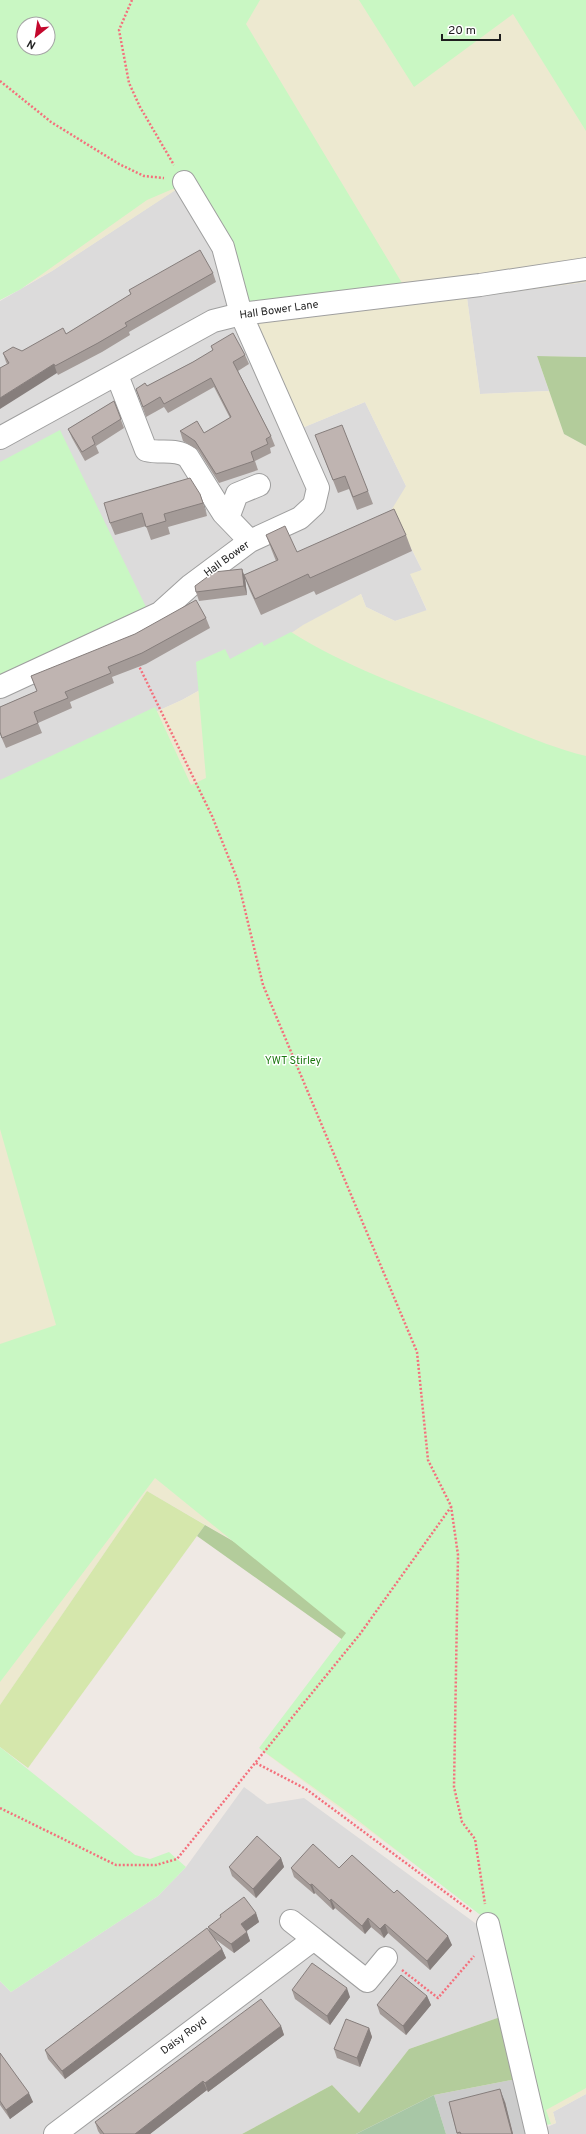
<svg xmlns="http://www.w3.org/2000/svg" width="586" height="2134" font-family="Overpass,sans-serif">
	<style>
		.residential { fill: #dcdbdb }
		.religious { fill: #ccc }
		.farmland { fill: #ede9d0; fill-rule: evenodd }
		.grass { fill: #d5e7ac }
		.forest { fill: #b3cc9b }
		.cemetery { fill: #a8c7a6 }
		.park { fill: #c9f7c3; fill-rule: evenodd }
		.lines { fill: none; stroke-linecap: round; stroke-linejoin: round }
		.minor-casing { stroke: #9f9f9f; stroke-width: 24 }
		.path { stroke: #f4707c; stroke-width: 2.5; stroke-dasharray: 2 2; stroke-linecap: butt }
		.minor { stroke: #fff; stroke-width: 22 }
		.wall { fill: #a49b98 }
		.shaded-wall { fill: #867e7c }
		.building { fill: #bfb4b1; stroke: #867e7c }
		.labels { text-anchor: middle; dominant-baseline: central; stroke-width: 3; stroke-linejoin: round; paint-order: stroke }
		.street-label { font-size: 11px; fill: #1e1e1e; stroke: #fff }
		.park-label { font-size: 11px; fill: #1c7810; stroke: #fff }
	</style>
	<rect width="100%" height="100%" fill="#efe9e4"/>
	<!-- residential -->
	<path class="residential" d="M 175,190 L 188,192 L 302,428 L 365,402 L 406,486 L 400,526 L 422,570 L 411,575 L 427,611 L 395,621 L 366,607 L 361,594 L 241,667 L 182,700 L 0,782 L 0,301 L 52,271 Z
		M 586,282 L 586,357 L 537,356 L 549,391 L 480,394 L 467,298 Z
		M 244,1787 L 267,1804 L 304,1798 L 486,1931 L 503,2016 L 409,2049 L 359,2113 L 332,2085 L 242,2134 L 0,2134 L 0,1981 L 11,1992 L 158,1896 L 186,1867 Z
		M 586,2094 L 586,2134 L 532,2134 L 556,2123 L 553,2112 Z"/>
	<!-- religious -->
	<path class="religious" d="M 517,2079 L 529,2134 L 446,2134 L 434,2095 Z"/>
	<!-- farmland -->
	<path class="farmland" d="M 0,0 L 586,0 L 586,282 L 467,298 L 480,394 L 549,391 L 564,434 L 586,446 L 586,2094 L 553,2112 L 556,2123 L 551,2125 L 535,2115 L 493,1923 L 260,1749 L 343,1640 L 344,1605 L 147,1491 L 0,1705 L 0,782 L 182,700 L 241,667 L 303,625 L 361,594 L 366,607 L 395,621 L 427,610 L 410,574 L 422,570 L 392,509 L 406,486 L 365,402 L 302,428 L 257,326 L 277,299 L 194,178 L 52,271 L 0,300 ZM 24,24 L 48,24 L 48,48 L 24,48 Z"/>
	<!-- grass -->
	<path class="grass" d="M 147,1491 L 205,1525 L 28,1768 L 0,1747 L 0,1705 Z"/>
	<!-- forest -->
	<path class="forest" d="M 537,356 L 586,357 L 586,446 L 564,434 Z
		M 205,1525 L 344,1605 L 355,1624 L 343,1640 L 197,1536 Z
		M 503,2016 L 517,2079 L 434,2095 L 356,2134 L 242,2134 L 332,2085 L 359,2113 L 409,2049 Z"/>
	<!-- cemetery -->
	<path class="cemetery" d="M 434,2095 L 446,2134 L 356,2134 Z"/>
	<!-- park -->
	<path class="park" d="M 0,0 L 260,0 L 246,24 L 405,288 L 249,303 L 189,182 L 147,200 L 21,289 L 0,300 ZM 24,24 L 48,24 L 48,48 L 24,48 Z
		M 359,0 L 586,0 L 586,131 L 513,14 L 414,87 Z
		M 60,430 L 148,611 L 0,680 L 0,462 Z
		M 291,632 C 345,666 407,688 467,712 C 506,727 545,746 586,756 L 586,2088 L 546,2110 L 551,2124 L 537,2127 L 492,1924 L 342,1808 L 259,1748 L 346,1633 L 155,1478 L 0,1682 L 0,1344 L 56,1325 L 0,1129 L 0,780 L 155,707 L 191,785 L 206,778 L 196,662 L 225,649 L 230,659 L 262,642 L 264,646 Z
		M 0,1747 L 135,1855 L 150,1859 L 169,1852 L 186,1867 L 158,1896 L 11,1992 L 0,1981 Z"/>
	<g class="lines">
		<!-- minor casing -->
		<g class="minor-casing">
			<path id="minor" d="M 117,375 L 146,450 C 161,454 176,448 188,457 L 223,513 L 250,541
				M 0,438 L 213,321 L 241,314 L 480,285 L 586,269
				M 228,518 L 237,494 L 259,485
				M 0,687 L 160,613 L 191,585 L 250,541 L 300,518 L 314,505 L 318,488 L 241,314 L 223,247 L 184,182
				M 291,1921 L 314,1939
				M 488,1924 L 537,2134
				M 55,2134 L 314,1939 L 367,1981 L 386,1958"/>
		</g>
		<!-- path -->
		<path class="path" d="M 132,0 L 119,30 L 129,83 L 140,107 L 174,165
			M 0,81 L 51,122 L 119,164 L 144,176 L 164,178
			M 138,664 L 212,816 L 238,881 L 263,985 L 417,1352 L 428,1460 L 451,1506 L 458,1555 L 454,1787 L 462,1822 L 475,1839 L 485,1904
			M 256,1763 L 306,1789 L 472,1912
			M 0,1808 L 116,1865 L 156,1865 L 177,1859 L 360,1634 L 451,1507
			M 402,1970 L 438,1998 L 474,1956"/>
		<!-- minor -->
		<use href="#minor" class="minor"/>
	</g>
	<!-- wall -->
	<path class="wall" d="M 213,273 L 216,282 L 129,332 L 130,335 L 102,352 L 58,375 L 57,373 L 7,364 L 6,362 L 3,353 L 22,351 L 66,334 L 131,295 L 129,290 Z
		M 211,346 L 245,355 L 249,364 L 238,371 L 271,436 L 275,446 L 270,448 L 271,453 L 255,461 L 258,470 L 219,483 L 198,450 L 183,441 L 180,431 L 204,433 L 230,418 L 214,387 L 168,413 L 164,407 L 146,417 L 136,389 L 147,386 L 193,362 L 213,351 Z
		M 114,401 L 124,428 L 96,446 L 99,453 L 85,461 L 72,438 L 68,429 Z
		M 315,435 L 368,491 L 373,504 L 357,510 L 349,489 L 338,493 Z
		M 200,494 L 207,516 L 168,527 L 170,534 L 151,540 L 146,526 L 115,535 L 110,523 Z
		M 266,535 L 297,552 L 406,535 L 412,551 L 316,595 L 314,591 L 261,615 L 250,591 L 245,578 L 247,595 L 199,601 L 196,592 L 242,569 L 244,575 L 276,561 L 272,551 Z
		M 206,618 L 210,628 L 146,664 L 112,677 L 114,683 L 70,702 L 72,708 L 38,723 L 42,733 L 6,748 L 0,734 L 0,707 L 37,691 L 31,676 Z
		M 281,1858 L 284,1867 L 256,1898 L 232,1876 L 229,1867 Z
		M 291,1868 L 339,1868 L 394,1893 L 452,1945 L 430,1970 L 388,1933 L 384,1938 L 371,1927 L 365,1934 L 335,1908 L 333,1910 L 315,1893 L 314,1894 L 294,1877 Z
		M 256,1913 L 259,1922 L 246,1931 L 250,1941 L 234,1953 L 215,1939 L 222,1949 L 226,1958 L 65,2079 L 48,2059 L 45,2050 L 210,1933 L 208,1927 L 221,1918 L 220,1915 Z
		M 292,1990 L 350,1997 L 330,2025 L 295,1999 Z
		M 427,1996 L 431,2005 L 406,2035 L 380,2014 L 377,2005 Z
		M 281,2026 L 284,2035 L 208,2092 L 207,2090 L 150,2134 L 100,2134 L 98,2131 L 95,2122 Z
		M 369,2028 L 372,2037 L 360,2067 L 337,2058 L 334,2049 Z
		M 0,2053 L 33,2102 L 10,2119 L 0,2105 Z
		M 449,2102 L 505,2102 L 513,2134 L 457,2134 Z"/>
	<!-- shaded-wall -->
	<path class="shaded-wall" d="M 54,364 L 57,373 L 0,409 L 0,398 Z
		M 200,494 L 205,507 L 207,516 L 203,503 Z
		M 242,569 L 245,578 L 247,595 L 244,586 Z
		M 281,1858 L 284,1867 L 256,1898 L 253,1889 Z
		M 312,1884 L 315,1893 L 314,1894 L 310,1885 Z
		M 331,1899 L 335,1908 L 333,1910 L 330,1901 Z
		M 256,1913 L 259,1922 L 244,1933 L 241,1924 Z
		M 368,1918 L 371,1927 L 365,1934 L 362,1926 Z
		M 385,1924 L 388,1933 L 384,1938 L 380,1929 Z
		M 247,1932 L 250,1941 L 234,1953 L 231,1944 Z
		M 448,1936 L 452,1945 L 430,1970 L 427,1961 Z
		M 222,1949 L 226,1958 L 65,2079 L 62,2071 Z
		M 347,1988 L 350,1997 L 330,2025 L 327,2016 Z
		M 427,1996 L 431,2005 L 406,2035 L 403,2026 Z
		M 281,2026 L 284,2035 L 208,2092 L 205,2083 Z
		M 369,2028 L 372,2037 L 360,2067 L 357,2058 Z
		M 203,2081 L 207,2090 L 150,2134 L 135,2134 Z
		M 500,2089 L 505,2102 L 513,2134 L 512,2134 Z
		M 29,2093 L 33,2102 L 10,2119 L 6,2110 Z"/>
	<!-- building -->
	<path class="building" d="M 200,250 L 213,273 L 125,323 L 127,326 L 98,343 L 55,366 L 54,364 L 0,398 L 0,368 L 9,363 L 3,353 L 13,347 L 22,351 L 63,328 L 66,334 L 131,294 L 129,290 Z
		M 233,333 L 245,355 L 233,362 L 271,436 L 266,439 L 268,444 L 251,452 L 254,461 L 216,474 L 195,441 L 180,431 L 197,421 L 204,433 L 231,417 L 211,378 L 164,404 L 160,397 L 143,407 L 136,389 L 145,383 L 147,386 L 193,362 L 213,350 L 211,346 Z
		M 114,401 L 121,419 L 92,437 L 95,444 L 82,452 L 68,429 Z
		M 342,425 L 368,491 L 353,497 L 345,476 L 333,480 L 315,435 Z
		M 190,478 L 200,494 L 203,503 L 164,514 L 166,521 L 146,527 L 142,513 L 110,523 L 104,503 Z
		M 394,509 L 406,535 L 310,578 L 308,574 L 255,599 L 244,575 L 278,560 L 266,535 L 285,526 L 297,552 Z
		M 242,569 L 244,586 L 196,592 L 195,586 L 214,572 Z
		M 196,600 L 206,618 L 142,653 L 108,667 L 111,673 L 65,692 L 68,698 L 34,712 L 38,723 L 2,738 L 0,732 L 0,707 L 37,691 L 31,676 L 135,634 Z
		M 257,1836 L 281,1858 L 253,1889 L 229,1867 Z
		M 313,1844 L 339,1868 L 352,1855 L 394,1893 L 397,1890 L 448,1936 L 427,1961 L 385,1924 L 380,1929 L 368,1918 L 362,1926 L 331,1899 L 330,1901 L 312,1884 L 310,1885 L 291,1868 Z
		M 244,1897 L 256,1913 L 241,1924 L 247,1932 L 231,1944 L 208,1927 L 221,1917 L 220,1915 Z
		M 207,1928 L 222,1949 L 62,2071 L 45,2050 Z
		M 312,1963 L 347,1988 L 327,2016 L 292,1990 Z
		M 401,1975 L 427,1996 L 403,2026 L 377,2005 Z
		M 261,1999 L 281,2026 L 205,2083 L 203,2081 L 135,2134 L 104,2134 L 95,2122 Z
		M 346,2019 L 369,2028 L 357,2058 L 334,2049 Z
		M 0,2053 L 29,2093 L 6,2110 L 0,2101 Z
		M 500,2089 L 512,2134 L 461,2134 L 460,2132 L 457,2133 L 449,2102 Z"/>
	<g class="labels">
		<!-- street labels -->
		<g class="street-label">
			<text transform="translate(279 310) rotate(-8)">Hall Bower Lane</text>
			<text transform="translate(227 559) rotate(-36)">Hall Bower</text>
			<text transform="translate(184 2036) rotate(-37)">Daisy Royd</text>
		</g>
		<!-- park labels -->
		<g class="park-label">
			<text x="293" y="1061">YWT Stirley</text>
		</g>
	</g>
	<!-- north arrow -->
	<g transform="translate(36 36) rotate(210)"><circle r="19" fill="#ffffff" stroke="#a5a5a5"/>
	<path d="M0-3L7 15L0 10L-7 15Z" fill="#c4082d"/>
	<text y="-6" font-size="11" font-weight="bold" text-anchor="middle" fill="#1e1e1e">N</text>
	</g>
	<!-- scale -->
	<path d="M442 34v6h58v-6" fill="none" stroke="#1e1e1e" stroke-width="2"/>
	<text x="448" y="34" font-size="12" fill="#1e1e1e" stroke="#ffffff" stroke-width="3" paint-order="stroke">20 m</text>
</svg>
